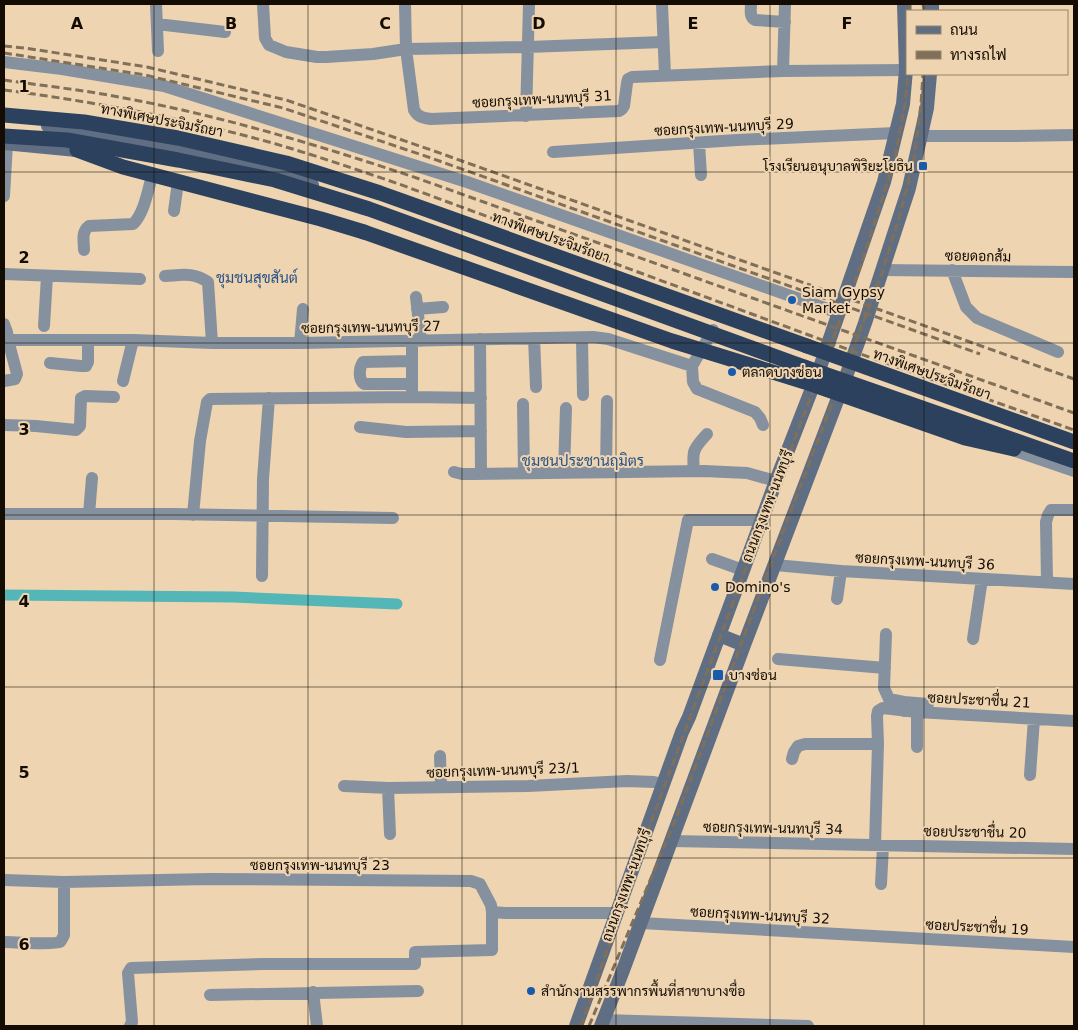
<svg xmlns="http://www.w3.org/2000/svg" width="1078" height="1030" font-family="'DejaVu Sans',Sarabun,sans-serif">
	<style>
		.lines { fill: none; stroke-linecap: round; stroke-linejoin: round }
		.canal { stroke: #55b6b7; stroke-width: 11 }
		.minor { stroke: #86919f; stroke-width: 12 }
		.tertiary { stroke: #86919f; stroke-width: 14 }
		.secondary { stroke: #5f6e83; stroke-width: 14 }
		.motorway { stroke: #2c415d; stroke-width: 15 }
		.rail { stroke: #817059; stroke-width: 3; stroke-dasharray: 8 4; stroke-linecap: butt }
		.motorway-bridge { stroke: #2c415d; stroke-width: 15 }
		.grid { fill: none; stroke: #140c02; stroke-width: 1; stroke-opacity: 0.55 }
		.poi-dot { fill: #195bab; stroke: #eed4b0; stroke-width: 2 }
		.labels { text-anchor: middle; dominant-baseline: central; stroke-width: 4; stroke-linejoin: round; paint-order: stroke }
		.street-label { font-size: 14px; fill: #140c02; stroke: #eed4b0 }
		.poi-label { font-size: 14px; fill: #140c02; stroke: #eed4b0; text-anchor: start }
		.neighbourhood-label { font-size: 15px; fill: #2a5388; stroke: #eed4b0 }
		.grid-label { font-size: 16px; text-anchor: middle; font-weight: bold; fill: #140c02; stroke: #eed4b0; stroke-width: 4; stroke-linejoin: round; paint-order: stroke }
	</style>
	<rect width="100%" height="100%" fill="#eed4b0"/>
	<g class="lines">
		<!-- canal -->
		<path class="canal" d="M 4,595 L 233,597 L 397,604"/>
		<!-- minor -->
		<path class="minor" d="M 156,4 L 158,51
			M 263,4 L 265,38 L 269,45 L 286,52 L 317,57 L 326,57 L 373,54 L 406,49 L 528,47 L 663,42
			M 405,4 L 406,49 L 414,110 C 418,117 423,118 431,119 L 619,111 L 622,109 L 624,106 L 627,83 L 628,79 L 632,77 L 783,71 L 906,70
			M 662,4 L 665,75
			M 751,4 C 751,10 749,17 755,20 L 785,22
			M 157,24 L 225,32
			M 4,62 L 62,69 L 164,86 L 467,182 L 839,313
			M 783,71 L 785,4
			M 526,116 L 529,4
			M 921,136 L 1012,136 L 1074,135
			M 699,143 L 701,175
			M 553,152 L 737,140 L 896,133
			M 4,196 L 7,144
			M 174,211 L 178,182
			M 84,250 C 84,241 81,232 89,226 L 133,224 C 144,214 148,190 152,176
			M 882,270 L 1074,272
			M 952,270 L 966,307 L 977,318 L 1058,352
			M 4,274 L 140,279
			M 165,276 C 182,275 193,272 208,282 L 212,343
			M 416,297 L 421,341
			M 417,309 L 443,307
			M 4,324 L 7,332 L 8,340 L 17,374 L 15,379 L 4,381
			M 44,326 L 47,276
			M 534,338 L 536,387
			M 582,338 L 583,395
			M 480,339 L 481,474
			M 4,340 L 133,340 L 212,343 L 300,343 L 593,337 L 608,339 L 692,366 L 713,330
			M 300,343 L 303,309
			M 50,363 L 81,366 L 86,366 L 88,362 L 88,340
			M 692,366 L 693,382 L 697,389 L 755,412 L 760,418 L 763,425
			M 123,381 L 133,340
			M 412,384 L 364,384 C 358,379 359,368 363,362 L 412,361
			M 412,392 L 412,341
			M 523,404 L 524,473
			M 4,425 L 36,426 L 76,430 L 80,426 L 81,398 L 85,396 L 114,397
			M 360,427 L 406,432 L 481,431
			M 694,471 C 692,451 693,449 707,434
			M 454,472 L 462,474 L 473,474 L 704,471 L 747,473 L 776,481
			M 564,472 L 566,408
			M 606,472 L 607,401
			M 4,514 L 172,514 L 393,518
			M 89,514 L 92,478
			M 193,515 L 200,441 L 207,402 L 210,399 L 412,397 L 481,398
			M 712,559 L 743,570
			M 775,565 L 841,571 L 1074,584
			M 262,576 L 263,479 L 269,398
			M 1047,582 L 1046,522 L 1048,515 L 1051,510 L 1074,510
			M 837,599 L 841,571
			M 886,634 L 884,688 L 889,699 L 904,702 L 904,711
			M 973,639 L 982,579
			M 778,659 L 885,668
			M 660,660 L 688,520 L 761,520
			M 904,702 L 928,704
			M 917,747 L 917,712
			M 440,756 L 441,787
			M 792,759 L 794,752 L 798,746 L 805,744 L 878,744
			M 1030,775 L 1034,719
			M 344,786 L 388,788 L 528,786 L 627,781 L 654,782 L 663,784
			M 388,788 L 390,834
			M 671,841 L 1074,849
			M 875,845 L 878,744 L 877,716 L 878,711 L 883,708 L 917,712 L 1074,721
			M 4,880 L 64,882 L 209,879 L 471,881 L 480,884 L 491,905 L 492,912 L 505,913 L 612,913 L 616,912
			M 881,884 L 883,846
			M 641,923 L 1074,947
			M 4,942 C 13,942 54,945 60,942 C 62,940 63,937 64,935 L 64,882
			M 313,992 L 317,1026
			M 210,995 L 418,991
			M 603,1020 L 808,1026
			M 130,1026 L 132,1022 L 128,973 L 131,968 L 263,964 L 415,964 L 415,952 L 492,950 L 492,912"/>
		<!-- tertiary -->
		<path class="tertiary" d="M 1004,446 L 1074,470"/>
		<!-- secondary -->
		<path class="secondary" d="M 932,4 L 932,11
			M 48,126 L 73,129 L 123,136 L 177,147 L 279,172 L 312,185
			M 4,143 L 87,151
			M 719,635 L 744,645
			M 576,1026 L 682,732 L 689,717 L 776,481 L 818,373 L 884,182 L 903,104 L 906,70 L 904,4
			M 601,1026 L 622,973 L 744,645 L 843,385 L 865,323 L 909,188 L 927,108 L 930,74"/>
		<!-- motorway -->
		<path class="motorway" d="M 4,115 L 84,122 L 178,138 L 286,163 L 380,193 L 807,346
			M 77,150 L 123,167 L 321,219 L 364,232"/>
		<!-- rail -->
		<path class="rail" d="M 910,4 L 910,11
			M 923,4 L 924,11
			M 4,46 L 25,48 L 147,67 L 286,100 L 434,151 L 1074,379
			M 4,53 L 145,75 L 283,108 L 431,158 L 980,354
			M 4,80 C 44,86 85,90 124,98 C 222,116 317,145 411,176 L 1074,413
			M 4,90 C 96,102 187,119 276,144 C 317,156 358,170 399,184 L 855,352 L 1074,430
			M 581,1026 L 654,814 L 765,517 L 861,265 L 895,158 L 905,103 L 908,74
			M 589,1026 L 675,821 L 786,524 L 882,273 L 900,215 L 914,160 L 921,104 L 923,74"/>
		<!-- motorway-bridge -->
		<path class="motorway-bridge" d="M 4,136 L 67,140 L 178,160 L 275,180 L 369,209 L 793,363 L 1074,461
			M 364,232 L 672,341 L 805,382 L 965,438 L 1014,449
			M 807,346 L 1074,442"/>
	</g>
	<!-- grid -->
	<path class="grid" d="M 154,4 L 154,1026M 308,4 L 308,1026M 462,4 L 462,1026M 616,4 L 616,1026M 770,4 L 770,1026M 924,4 L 924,11M 924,74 L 924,1026M 4,172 L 1074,172M 4,343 L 1074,343M 4,515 L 1074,515M 4,687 L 1074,687M 4,858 L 1074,858"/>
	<!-- markers -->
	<g class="poi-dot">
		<rect x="918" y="161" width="10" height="10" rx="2.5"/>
		<circle cx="792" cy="300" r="5"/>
		<circle cx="732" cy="372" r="5"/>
		<circle cx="715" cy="587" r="5"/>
		<rect x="712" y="669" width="12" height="12" rx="2.5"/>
		<circle cx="531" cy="991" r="5"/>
	</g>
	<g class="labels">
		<!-- street labels -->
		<g class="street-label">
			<text transform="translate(542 99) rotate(-3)">ซอยกรุงเทพ-นนทบุรี 31</text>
			<text transform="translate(162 120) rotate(11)">ทางพิเศษประจิมรัถยา</text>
			<text transform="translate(724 127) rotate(-3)">ซอยกรุงเทพ-นนทบุรี 29</text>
			<text transform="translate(551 237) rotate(20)">ทางพิเศษประจิมรัถยา</text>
			<text transform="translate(978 256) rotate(1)">ซอยดอกส้ม</text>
			<text transform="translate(371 327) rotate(-1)">ซอยกรุงเทพ-นนทบุรี 27</text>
			<text transform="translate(932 374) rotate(20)">ทางพิเศษประจิมรัถยา</text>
			<text transform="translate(767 506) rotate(-69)">ถนนกรุงเทพ-นนทบุรี</text>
			<text transform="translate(925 561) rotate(3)">ซอยกรุงเทพ-นนทบุรี 36</text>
			<text transform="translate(979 700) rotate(3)">ซอยประชาชื่น 21</text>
			<text transform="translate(503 770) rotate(-2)">ซอยกรุงเทพ-นนทบุรี 23/1</text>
			<text transform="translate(773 828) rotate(1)">ซอยกรุงเทพ-นนทบุรี 34</text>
			<text transform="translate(975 832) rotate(1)">ซอยประชาชื่น 20</text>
			<text x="320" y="865">ซอยกรุงเทพ-นนทบุรี 23</text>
			<text transform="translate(626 885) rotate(-70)">ถนนกรุงเทพ-นนทบุรี</text>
			<text transform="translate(760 915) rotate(3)">ซอยกรุงเทพ-นนทบุรี 32</text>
			<text transform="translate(977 927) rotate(3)">ซอยประชาชื่น 19</text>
		</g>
		<!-- poi labels -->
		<g class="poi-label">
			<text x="913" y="166" text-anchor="end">โรงเรียนอนุบาลพิริยะโยธิน</text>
			<text x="802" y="292">Siam Gypsy<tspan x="802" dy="16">Market</tspan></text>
			<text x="742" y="372">ตลาดบางซ่อน</text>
			<text x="725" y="587">Domino's</text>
			<text x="729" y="675">บางซ่อน</text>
			<text x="541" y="991">สำนักงานสรรพากรพื้นที่สาขาบางซื่อ</text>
		</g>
		<!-- neighbourhood labels -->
		<g class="neighbourhood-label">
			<text x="257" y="278">ชุมชนสุขสันต์</text>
			<text x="583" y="461">ชุมชนประชานฤมิตร</text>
		</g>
	</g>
	<g class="grid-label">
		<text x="77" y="29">A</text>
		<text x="231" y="29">B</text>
		<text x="385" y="29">C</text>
		<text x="539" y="29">D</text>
		<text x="693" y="29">E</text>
		<text x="847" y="29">F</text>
		<text x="24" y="92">1</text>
		<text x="24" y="263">2</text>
		<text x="24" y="435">3</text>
		<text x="24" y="607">4</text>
		<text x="24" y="778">5</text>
		<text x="24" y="950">6</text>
	</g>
	<!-- border -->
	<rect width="1078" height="1030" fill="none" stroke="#140c02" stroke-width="10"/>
	<!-- legend -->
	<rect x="906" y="10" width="162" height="65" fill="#eed4b0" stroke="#97846a"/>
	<rect x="916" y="26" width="25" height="8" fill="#5f6e83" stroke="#97846a"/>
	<text x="950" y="35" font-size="15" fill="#140c02">ถนน</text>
	<rect x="916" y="51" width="25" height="8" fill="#817059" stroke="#97846a"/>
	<text x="950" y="60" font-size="15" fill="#140c02">ทางรถไฟ</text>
</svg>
